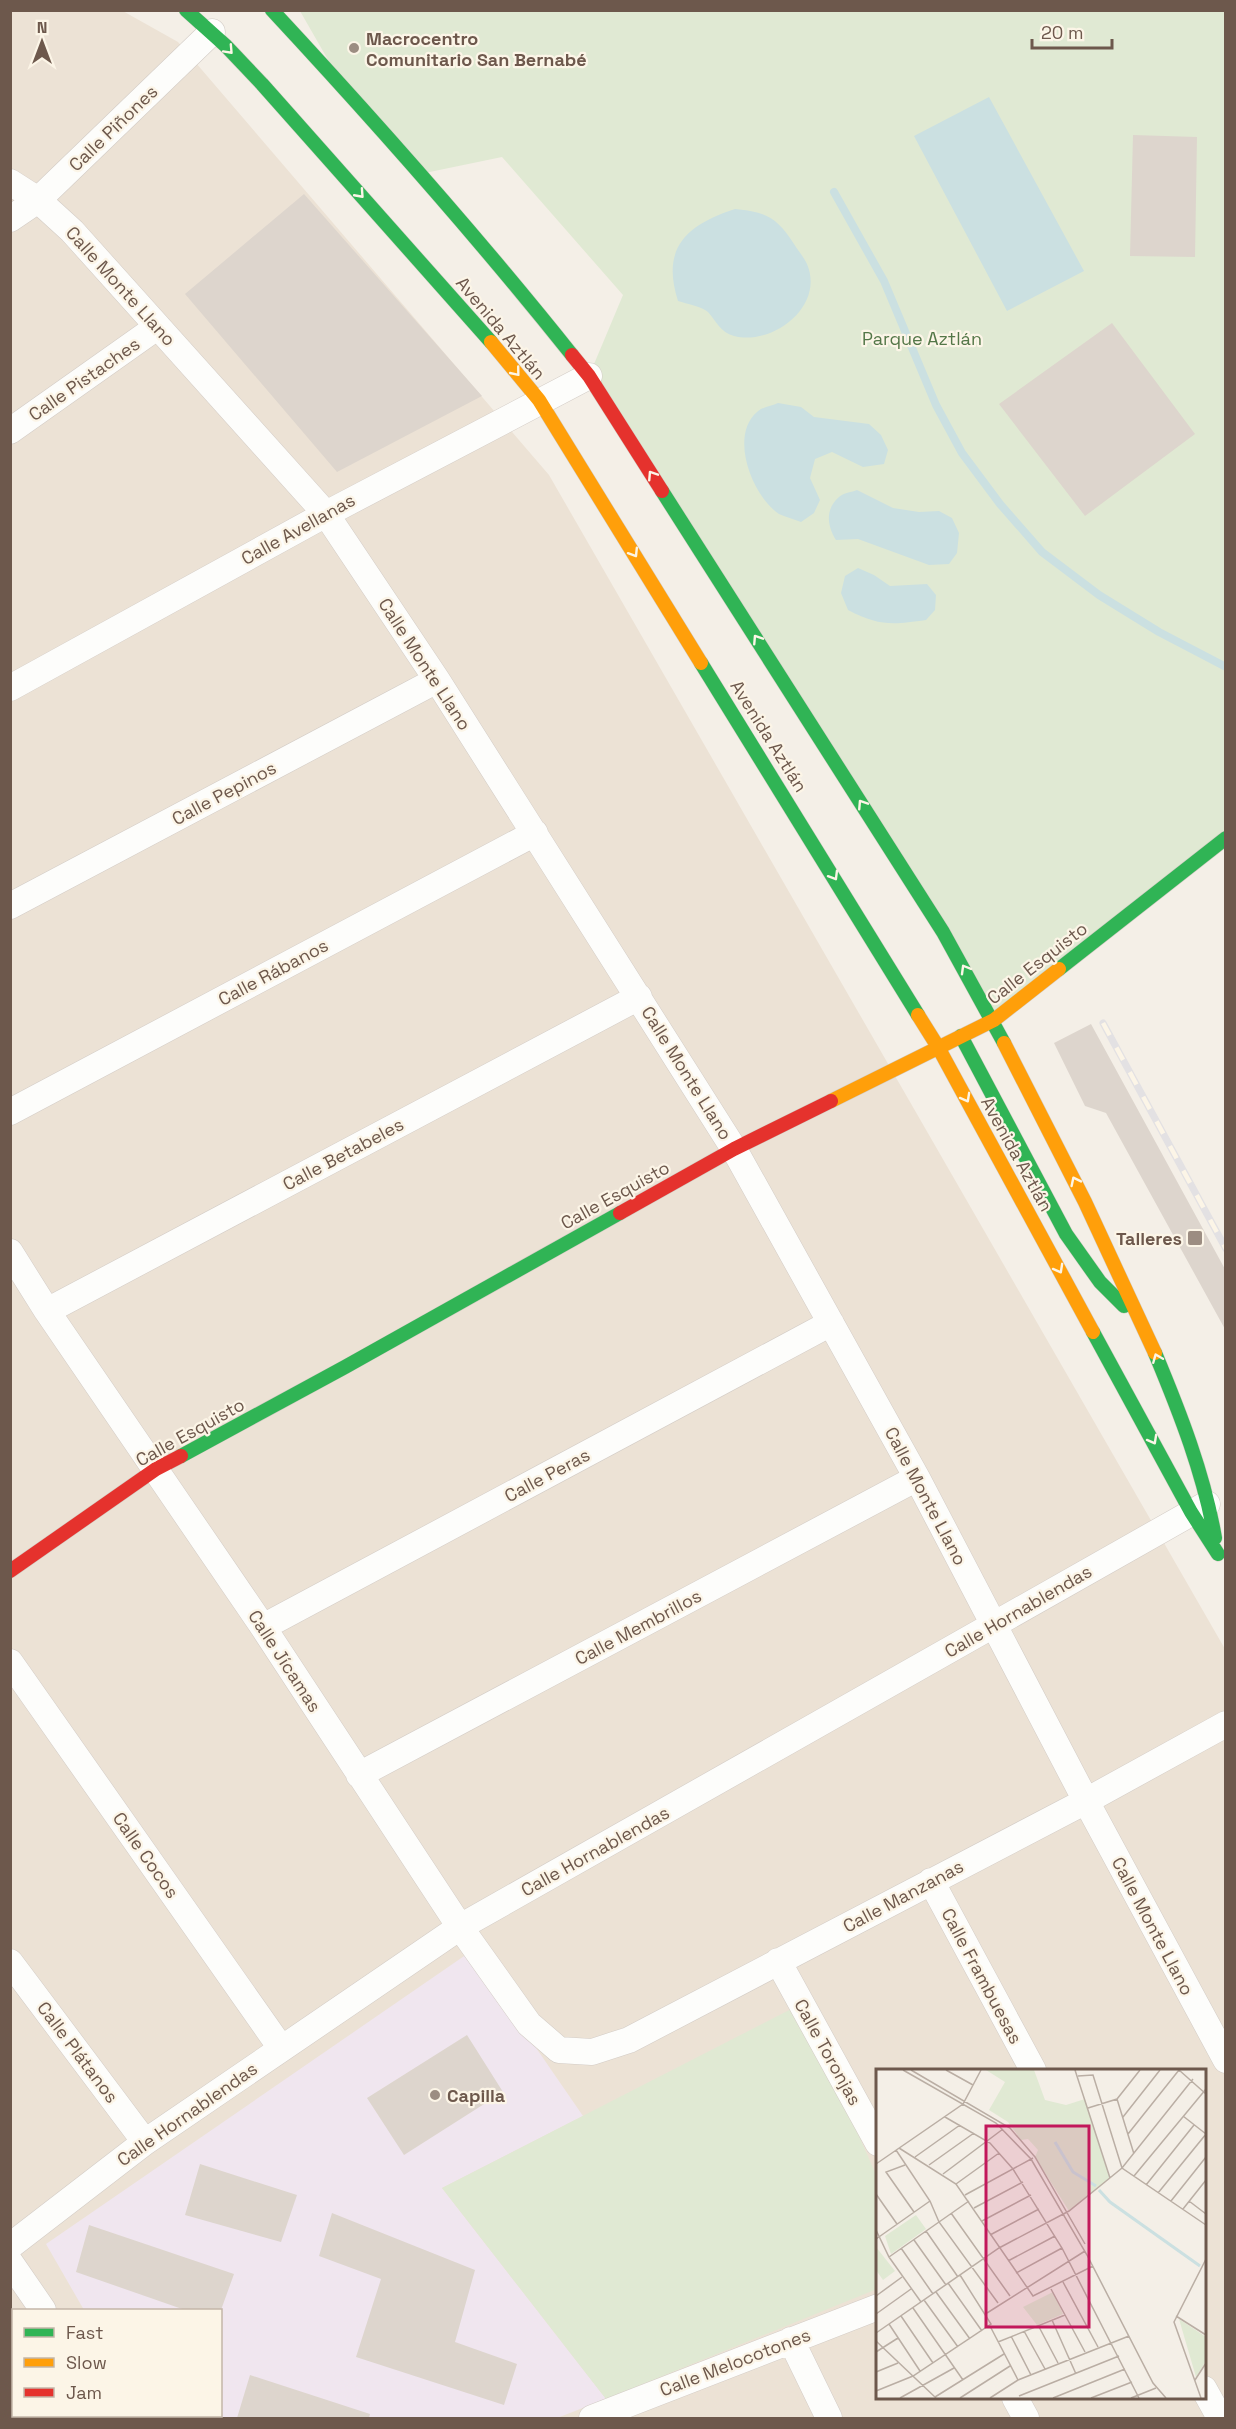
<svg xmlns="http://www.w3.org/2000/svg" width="1236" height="2429" font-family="'Space Grotesk',sans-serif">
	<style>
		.residential { fill: #ece2d5; fill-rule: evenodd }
		.education { fill: #f0e6ef }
		.green { fill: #e0e9d3 }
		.water { fill: #cbe0e1 }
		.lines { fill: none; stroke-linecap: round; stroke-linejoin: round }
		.stream { stroke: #cbe0e1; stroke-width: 8 }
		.building { fill: #ddd5cd }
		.street-casing { stroke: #d3ccc6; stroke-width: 27 }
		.fast-casing { stroke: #d1cbc3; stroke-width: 15 }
		.slow-casing { stroke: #d1cbc3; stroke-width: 15 }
		.jam-casing { stroke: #d1cbc3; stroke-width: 15 }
		.street { stroke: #fdfdfb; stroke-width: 26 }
		.fast { stroke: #30b455; stroke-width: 14 }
		.slow { stroke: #ff9f0a; stroke-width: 14 }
		.jam { stroke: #e5322d; stroke-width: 14 }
		.rail-casing { stroke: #e3e1e3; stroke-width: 7 }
		.rail { stroke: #fcf5e7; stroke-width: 4.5; stroke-dasharray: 14; stroke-linecap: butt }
		.oneway { stroke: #fcf5e7 }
		.poi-dot { fill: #9c8d82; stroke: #fcf5e7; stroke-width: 2 }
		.labels { text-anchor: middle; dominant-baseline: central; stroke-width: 4.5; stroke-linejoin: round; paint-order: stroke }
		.poi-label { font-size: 18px; font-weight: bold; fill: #6d584c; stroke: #fcf5e7; text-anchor: start }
		.street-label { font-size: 18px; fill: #6d584c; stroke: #fcf5e7 }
		.park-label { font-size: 18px; fill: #547748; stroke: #fcf5e7 }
		.inset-river { fill: none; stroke: #cbe0e1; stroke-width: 3 }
		.inset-road { fill: none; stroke: #baaea4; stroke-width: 1.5 }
		.view { fill: #c2185b; fill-opacity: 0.15; stroke: #c2185b; stroke-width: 3 }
		.inset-edge { fill: none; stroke: #6d584c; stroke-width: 3 }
	</style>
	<rect width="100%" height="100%" fill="#f4efe7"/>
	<!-- residential -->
	<path class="residential" d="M 121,10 L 178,42 L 549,475 L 1225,1649 L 1226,2418 L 11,2418 L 10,11 ZM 878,2070 L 1204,2070 L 1204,2398 L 878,2398 ZM 14,2310 L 220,2310 L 220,2416 L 14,2416 Z"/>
	<!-- education -->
	<path class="education" d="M 470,1952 L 583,2116 L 442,2188 L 606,2399 L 557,2418 L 83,2418 L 82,2416 L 220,2416 L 220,2310 L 84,2310 L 46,2244 Z"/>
	<!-- green -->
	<path class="green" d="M 300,11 L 1225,11 L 1225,837 L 994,1020 L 589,376 L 623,295 L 502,157 L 420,174 L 343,86 Z
		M 801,2004 L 877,2177 L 877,2289 L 606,2399 L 442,2188 Z"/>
	<!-- water -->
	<path class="water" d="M 989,97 L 1084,271 L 1007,311 L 914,136 Z
		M 735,209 C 767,212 777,218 794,244 C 798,251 804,257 807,264 C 825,306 773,346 734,336 C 720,332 717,322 708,312 C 701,306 687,304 678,301 C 661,248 686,225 735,209 Z
		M 778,403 L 801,407 L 814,417 L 869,424 L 881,435 L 888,450 L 884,464 L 863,467 L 832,452 L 815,459 L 810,478 L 820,500 L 814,513 L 801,522 C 794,519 785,517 779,514 C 752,496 729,436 757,412 C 762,407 772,406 778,403 Z
		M 857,490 L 893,508 L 919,512 L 939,511 L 952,518 L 959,533 L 957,553 L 949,564 L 929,565 L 858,539 L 836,540 C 827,526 825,509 839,497 C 843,493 852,492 857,490 Z
		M 858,568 L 874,575 L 890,586 L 927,584 L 936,595 L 935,610 L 926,620 C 892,625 879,626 848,610 L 841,593 L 845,576 Z"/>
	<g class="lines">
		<!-- stream -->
		<path class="stream" d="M 834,192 L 884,281 L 936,405 L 962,453 L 1000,504 L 1042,552 L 1099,595 L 1159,632 L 1226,667"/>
	</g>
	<!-- building -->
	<path class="building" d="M 1133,135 L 1197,137 L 1195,257 L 1130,256 Z
		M 304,194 L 482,396 L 337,472 L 185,294 Z
		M 1112,323 L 1195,434 L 1085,516 L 999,404 Z
		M 1091,1024 L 1226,1271 L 1226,1331 L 1106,1113 L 1085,1106 L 1054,1043 Z
		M 467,2035 L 503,2092 L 404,2155 L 367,2098 Z
		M 200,2164 L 297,2195 L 281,2242 L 185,2215 Z
		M 332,2213 L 475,2270 L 455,2342 L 517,2364 L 504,2405 L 356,2357 L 381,2279 L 319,2256 Z
		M 89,2225 L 234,2274 L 221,2310 L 185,2310 L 76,2272 Z
		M 250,2375 L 370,2414 L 369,2418 L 237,2418 Z"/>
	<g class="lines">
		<!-- street casing -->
		<g class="street-casing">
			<path id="street" d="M 10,182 L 38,200 L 72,231 L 326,514 L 437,680 L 734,1149 L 917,1478 L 1086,1801 L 1226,2060
				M 10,219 L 38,200 L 212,32
				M 10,431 L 157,327
				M 10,688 L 326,514 L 589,376
				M 10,906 L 437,680
				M 10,1112 L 535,833
				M 10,1252 L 47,1311 L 263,1627 L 460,1927 L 529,2024 L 559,2050 L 592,2052 L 629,2040 L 1086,1801 L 1226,1724
				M 47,1311 L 639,997
				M 263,1627 L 831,1323
				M 10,1662 L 281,2048
				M 359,1775 L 917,1478
				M 931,1881 L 1033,2070
				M 778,1961 L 878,2143
				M 10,1962 L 145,2142
				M 10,2246 L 145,2142 L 460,1927 L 1207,1504
				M 10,2262 L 43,2310
				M 791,2340 L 829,2418
				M 1204,2389 L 1220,2418
				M 1015,2398 L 1026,2418
				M 28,2418 L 33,2416
				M 592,2418 L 878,2307"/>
		</g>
		<!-- fast casing -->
		<g class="fast-casing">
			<path id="fast" d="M 186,10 L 226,46 L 262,84 L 491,342
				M 272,10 C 376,122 477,236 572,355
				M 662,491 L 943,932 L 1004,1043
				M 701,663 L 918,1015
				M 1059,969 L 1226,838
				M 961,1036 L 1066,1234 L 1100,1282 L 1124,1306
				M 1093,1332 L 1191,1512 L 1218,1554
				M 1155,1353 C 1180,1413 1204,1474 1215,1538
				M 181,1456 L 345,1367 L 620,1213"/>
		</g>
		<!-- slow casing -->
		<g class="slow-casing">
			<path id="slow" d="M 491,342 L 539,400 L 701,663
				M 918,1015 L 938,1047 L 1093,1332
				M 1004,1043 L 1085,1202 L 1155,1353
				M 831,1101 L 994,1020 L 1059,969"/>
		</g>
		<!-- jam casing -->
		<g class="jam-casing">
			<path id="jam" d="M 572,355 L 589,376 L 662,491
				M 620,1213 L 734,1149 L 831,1101
				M 10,1571 L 156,1469 L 181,1456"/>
		</g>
		<!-- street -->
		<use href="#street" class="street"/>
		<!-- fast -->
		<use href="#fast" class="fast"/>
		<!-- slow -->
		<use href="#slow" class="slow"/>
		<!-- jam -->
		<use href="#jam" class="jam"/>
		<!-- rail casing -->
		<g class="rail-casing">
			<path id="rail" d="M 1103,1023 L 1226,1249"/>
		</g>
		<!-- rail -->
		<use href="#rail" class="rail"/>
	</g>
	<!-- one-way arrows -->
	<defs><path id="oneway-chevron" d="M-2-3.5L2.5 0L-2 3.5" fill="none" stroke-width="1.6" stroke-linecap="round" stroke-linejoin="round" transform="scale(1.5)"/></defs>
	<g class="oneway">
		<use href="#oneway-chevron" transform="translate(229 50) rotate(47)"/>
		<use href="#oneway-chevron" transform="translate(360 194) rotate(48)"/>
		<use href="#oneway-chevron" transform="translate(516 372) rotate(51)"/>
		<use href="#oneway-chevron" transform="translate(652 475) rotate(-123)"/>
		<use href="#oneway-chevron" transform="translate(634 553) rotate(58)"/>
		<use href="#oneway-chevron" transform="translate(757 639) rotate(-123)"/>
		<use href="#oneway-chevron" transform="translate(862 804) rotate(-123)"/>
		<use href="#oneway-chevron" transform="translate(834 876) rotate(59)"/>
		<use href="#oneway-chevron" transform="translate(965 969) rotate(-120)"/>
		<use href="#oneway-chevron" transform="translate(966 1098) rotate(61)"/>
		<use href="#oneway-chevron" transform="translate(1075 1181) rotate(-116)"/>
		<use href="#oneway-chevron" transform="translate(1059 1269) rotate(61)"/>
		<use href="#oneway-chevron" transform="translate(1157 1358) rotate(-112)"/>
		<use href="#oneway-chevron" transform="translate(1153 1440) rotate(61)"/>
	</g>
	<!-- markers -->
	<g class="poi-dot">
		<circle cx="354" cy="48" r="6"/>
		<rect x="1187" y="1230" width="16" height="16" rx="3"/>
		<circle cx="435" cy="2095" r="6"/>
	</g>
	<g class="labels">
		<!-- poi labels -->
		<g class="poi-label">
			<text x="366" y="38">Macrocentro<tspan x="366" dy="21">Comunitario San Bernabé</tspan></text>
			<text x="1182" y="1238" text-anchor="end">Talleres</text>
			<text x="447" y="2095">Capilla</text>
		</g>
		<!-- street labels -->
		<g class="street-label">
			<text transform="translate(113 128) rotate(-44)">Calle Piñones</text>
			<text transform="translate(121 286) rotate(48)">Calle Monte Llano</text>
			<text transform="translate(501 328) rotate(50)">Avenida Aztlán</text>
			<text transform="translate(84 379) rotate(-35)">Calle Pistaches</text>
			<text transform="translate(298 529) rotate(-29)">Calle Avellanas</text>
			<text transform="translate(425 664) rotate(57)">Calle Monte Llano</text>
			<text transform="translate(769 736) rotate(58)">Avenida Aztlán</text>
			<text transform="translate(224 793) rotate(-28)">Calle Pepinos</text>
			<text transform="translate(1037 963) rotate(-38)">Calle Esquisto</text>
			<text transform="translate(273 972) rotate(-28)">Calle Rábanos</text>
			<text transform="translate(687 1073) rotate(58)">Calle Monte Llano</text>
			<text transform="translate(343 1154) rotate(-28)">Calle Betabeles</text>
			<text transform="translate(1017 1154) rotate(61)">Avenida Aztlán</text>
			<text transform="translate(615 1195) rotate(-29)">Calle Esquisto</text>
			<text transform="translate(190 1432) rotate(-29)">Calle Esquisto</text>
			<text transform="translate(547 1475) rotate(-28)">Calle Peras</text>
			<text transform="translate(926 1496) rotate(62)">Calle Monte Llano</text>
			<text transform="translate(1018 1611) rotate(-30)">Calle Hornablendas</text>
			<text transform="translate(638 1627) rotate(-28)">Calle Membrillos</text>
			<text transform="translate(285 1661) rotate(57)">Calle Jícamas</text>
			<text transform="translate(595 1851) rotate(-29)">Calle Hornablendas</text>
			<text transform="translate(146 1855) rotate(55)">Calle Cocos</text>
			<text transform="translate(903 1896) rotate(-28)">Calle Manzanas</text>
			<text transform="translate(1153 1926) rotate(62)">Calle Monte Llano</text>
			<text transform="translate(982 1976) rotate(62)">Calle Frambuesas</text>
			<text transform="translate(78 2052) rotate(53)">Calle Plátanos</text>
			<text transform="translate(828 2052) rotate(61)">Calle Toronjas</text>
			<text transform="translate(187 2114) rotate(-35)">Calle Hornablendas</text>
			<text transform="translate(735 2362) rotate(-21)">Calle Melocotones</text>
		</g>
		<!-- park labels -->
		<g class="park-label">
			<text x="922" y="338">Parque Aztlán</text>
		</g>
	</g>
	<!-- overview -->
	<g transform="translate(876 2069)">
		<rect width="330" height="330" fill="#f4efe7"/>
		<path d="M 110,1 L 158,1 L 169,31 L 190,36 L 209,30 L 234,109 L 193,142 L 159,88 L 162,81 L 152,70 L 145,71 L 132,53 L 113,41 L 129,13 ZM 40,146 L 50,160 L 15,185 L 9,167 ZM 0,178 L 19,202 L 7,211 L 0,201 ZM 177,223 L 187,245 L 161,256 L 147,238 ZM 303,250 L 330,268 L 330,292 L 320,308 Z" fill="#e0e9d3"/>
		<path class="inset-river" d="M 179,73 L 197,103 L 220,117M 223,121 L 234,133 L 324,197"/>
		<path class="inset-road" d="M 27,1 L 120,54 L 155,90 L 211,186 L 277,314 L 290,329M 35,1 L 134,59 L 159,88 L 209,175M 70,1 L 97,16M 199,1 L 234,109M 303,1 L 330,25M 202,7 L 217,6 L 246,99 L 330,156M 241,30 L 258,85M 212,39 L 241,30 L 264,1M 69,48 L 114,74 L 137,100 L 186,179 L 263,329M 247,48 L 284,1M 252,65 L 303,1M 23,79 L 80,115 L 157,227 L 217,197M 20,81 L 54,132 L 63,153 L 122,234M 39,88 L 84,56M 0,95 L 87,35 L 105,1M 29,96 L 10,103 L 38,143M 53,96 L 98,64M 67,105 L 127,60M 258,107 L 330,20M 80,115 L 123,84M 270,116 L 318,56M 282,124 L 330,65 L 307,47M 0,125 L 21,155M 89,126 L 157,89M 295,132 L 330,88M 313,132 L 330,145M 98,139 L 147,113M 307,140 L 330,111M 75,144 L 134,227M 106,152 L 155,126M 0,161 L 13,188 L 45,233M 50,162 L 82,208M 114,166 L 163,140M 0,170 L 54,132M 38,171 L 70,216M 25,179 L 57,225M 13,188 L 93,132M 132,192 L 179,167M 140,204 L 186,179M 187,213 L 222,278M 72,214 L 106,262M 175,220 L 209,283M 60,223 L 94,270M 0,227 L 26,208M 48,231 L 82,278M 37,239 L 87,311M 111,244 L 209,182M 0,245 L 35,220M 25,247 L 57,294M 300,247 L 330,266M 176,251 L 200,305M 13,255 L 44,302M 162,256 L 182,294M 114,257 L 142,311M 148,262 L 169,300M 0,264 L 123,179 L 193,142 L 224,117 L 246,99 L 317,10M 135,267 L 155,306M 0,272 L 60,329M 122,273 L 189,246M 0,283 L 22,269M 0,303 L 22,294M 319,311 L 330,294M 0,322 L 37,307 L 115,255 L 84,206M 143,327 L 243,287M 59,328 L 128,285M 24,329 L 78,299M 84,329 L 134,297M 114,329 L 142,311 L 253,267M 177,329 L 249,300M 215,329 L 256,313M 255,329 L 280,319M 325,329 L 298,253 L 330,190"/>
		<path class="view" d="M 110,57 L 213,57 L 213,258 L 110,258 Z"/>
		<rect width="330" height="330" class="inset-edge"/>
	</g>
	<!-- border -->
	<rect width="1236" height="2429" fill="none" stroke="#6d584c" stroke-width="24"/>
	<!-- legend -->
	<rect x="12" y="2309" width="210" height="108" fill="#fcf5e7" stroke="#c3b6a9" stroke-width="1.5"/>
	<rect x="24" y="2328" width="30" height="9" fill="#30b455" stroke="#c3b6a9" stroke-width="1.5"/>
	<text x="66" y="2339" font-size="18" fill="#6d584c">Fast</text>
	<rect x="24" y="2358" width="30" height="9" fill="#ff9f0a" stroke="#c3b6a9" stroke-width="1.5"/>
	<text x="66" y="2369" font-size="18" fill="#6d584c">Slow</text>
	<rect x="24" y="2388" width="30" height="9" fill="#e5322d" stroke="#c3b6a9" stroke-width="1.5"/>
	<text x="66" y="2399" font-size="18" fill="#6d584c">Jam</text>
	<!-- north arrow -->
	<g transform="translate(42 42)" stroke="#fcf5e7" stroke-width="4.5" paint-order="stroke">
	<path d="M0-4.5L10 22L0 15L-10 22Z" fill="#6d584c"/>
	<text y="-9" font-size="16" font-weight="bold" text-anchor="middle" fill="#6d584c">N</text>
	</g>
	<!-- scale -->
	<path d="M1032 39v9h80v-9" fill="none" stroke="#6d584c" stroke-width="3"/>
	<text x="1041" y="39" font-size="18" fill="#6d584c" stroke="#fcf5e7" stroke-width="4.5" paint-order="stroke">20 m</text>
</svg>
